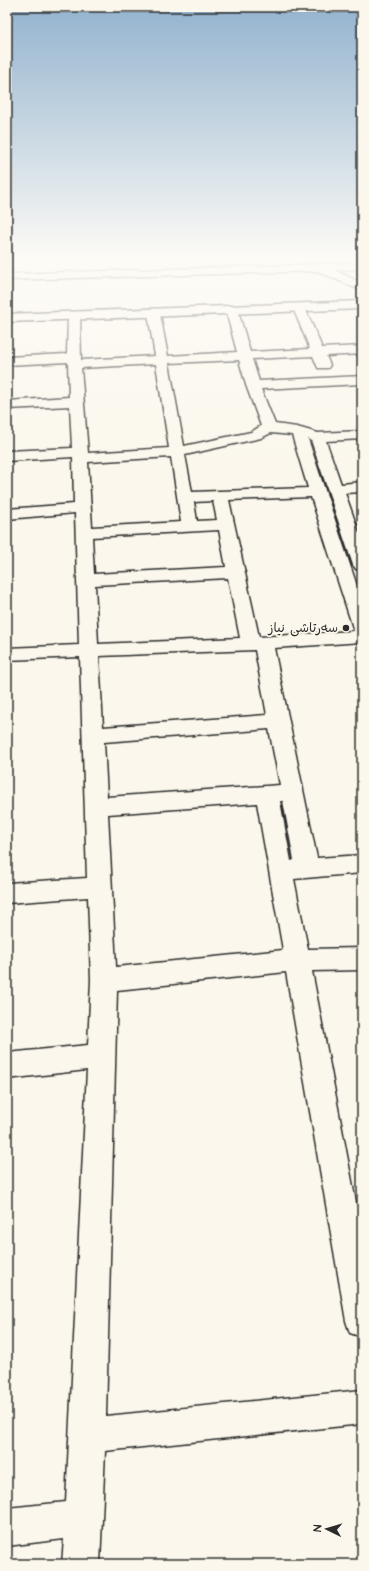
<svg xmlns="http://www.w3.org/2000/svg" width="369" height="1571" font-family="'Architects Daughter','Playpen Sans Arabic',sans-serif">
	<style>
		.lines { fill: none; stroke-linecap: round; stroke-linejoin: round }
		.street-casing { stroke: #2b2b2b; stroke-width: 3 }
		.secondary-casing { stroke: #2b2b2b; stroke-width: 3 }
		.street { fill: #fbf7ec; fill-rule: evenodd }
		.secondary { fill: #fbf7ec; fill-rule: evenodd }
		.poi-dot { fill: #2b2b2b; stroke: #fbf7ec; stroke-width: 1.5 }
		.labels { text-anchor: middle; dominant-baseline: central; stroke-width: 3.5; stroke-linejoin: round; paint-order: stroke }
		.poi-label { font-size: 13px; fill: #2b2b2b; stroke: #fbf7ec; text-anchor: end }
	</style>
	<rect width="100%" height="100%" fill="#fbf7ec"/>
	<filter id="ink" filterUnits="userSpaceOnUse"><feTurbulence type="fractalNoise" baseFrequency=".025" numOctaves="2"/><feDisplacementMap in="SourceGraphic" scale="8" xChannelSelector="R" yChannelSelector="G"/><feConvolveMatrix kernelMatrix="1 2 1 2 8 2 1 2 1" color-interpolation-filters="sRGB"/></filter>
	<g filter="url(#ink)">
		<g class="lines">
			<!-- street casing -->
			<g class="street-casing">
				<path id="street" d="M 362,263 L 362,269 L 334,270 L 362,283 L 362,291 L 317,271 L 7,280 L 7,274 Z
					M 299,304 L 303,305 L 305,308 L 322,348 L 362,346 L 362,354 L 326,356 L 330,365 L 328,368 L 318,368 L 313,356 L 252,359 L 259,381 L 362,376 L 362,384 L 261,389 L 275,424 L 297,427 L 318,433 L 362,431 L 362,439 L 326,441 L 341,484 L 362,482 L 362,492 L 345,493 L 362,541 L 362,570 L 356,569 L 353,565 L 311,440 L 308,439 L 362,601 L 362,642 L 274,648 L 317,858 L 362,855 L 362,873 L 294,879 L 308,949 L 362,948 L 362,970 L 312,971 L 362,1234 L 362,1337 L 350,1333 L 346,1321 L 286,972 L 117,990 L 106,1416 L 362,1390 L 362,1424 L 105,1451 L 100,1564 L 62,1564 L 64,1539 L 7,1546 L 7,1508 L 66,1502 L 87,1070 L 7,1079 L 7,1053 L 88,1045 L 91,980 L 88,897 L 7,903 L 7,883 L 87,878 L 80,657 L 7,660 L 7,648 L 79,645 L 75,513 L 7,519 L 7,509 L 74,504 L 73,457 L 7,461 L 7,451 L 72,448 L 70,406 L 7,409 L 7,401 L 69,397 L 68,362 L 7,365 L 7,357 L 67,354 L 68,316 L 70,313 L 78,313 L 80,316 L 81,360 L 155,356 L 148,314 L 150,311 L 158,311 L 160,314 L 168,356 L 237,352 L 226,311 L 228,308 L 236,308 L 238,311 L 250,352 L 310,349 L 293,308 L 295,305 ZM 239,360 L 246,385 L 261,426 L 251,432 L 184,446 L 169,363 ZM 156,364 L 169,448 L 88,453 L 81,368 ZM 271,433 L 292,435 L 308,488 L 192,492 L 185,455 L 261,438 ZM 171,457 L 181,522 L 92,527 L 88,462 ZM 311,497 L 354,631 L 259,637 L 229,500 ZM 213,501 L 217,520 L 197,521 L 194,502 ZM 219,530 L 226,567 L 94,574 L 92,537 ZM 228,578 L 240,638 L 98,644 L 95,585 ZM 255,650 L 267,715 L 103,727 L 99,656 ZM 269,729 L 280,785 L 107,797 L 104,742 ZM 280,801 L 283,801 L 294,860 L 291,861 ZM 257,803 L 283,950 L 116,967 L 108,814 Z"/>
			</g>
			<!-- secondary casing -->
			<g class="secondary-casing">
				<path id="secondary" d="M 362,301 L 362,309 L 7,322 L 7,314 Z"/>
			</g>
			<!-- street -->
			<use href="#street" class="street"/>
			<!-- secondary -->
			<use href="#secondary" class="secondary"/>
		</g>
	</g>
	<!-- sky -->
	<linearGradient id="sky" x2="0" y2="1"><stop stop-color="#92b2ce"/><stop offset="0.54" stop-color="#fdfbf6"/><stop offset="1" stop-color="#fdfbf6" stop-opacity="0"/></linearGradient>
	<rect width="369" height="479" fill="url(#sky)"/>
	<!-- markers -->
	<circle class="poi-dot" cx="346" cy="628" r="4"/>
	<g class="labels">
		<!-- poi labels -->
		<g class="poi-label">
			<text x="338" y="628">سەرتاشی نیاز</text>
		</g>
	</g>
	<!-- margin -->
	<rect width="369" height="1571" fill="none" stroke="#fbf7ec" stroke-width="24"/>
	<rect x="12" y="12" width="345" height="1547" fill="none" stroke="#2b2b2b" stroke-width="1.5" filter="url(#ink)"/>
	<!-- north arrow -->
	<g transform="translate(327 1529) rotate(275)" stroke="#fbf7ec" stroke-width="3" paint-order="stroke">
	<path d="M0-3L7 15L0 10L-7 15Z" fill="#2b2b2b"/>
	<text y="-6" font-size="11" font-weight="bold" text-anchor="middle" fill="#2b2b2b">N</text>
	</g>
</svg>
